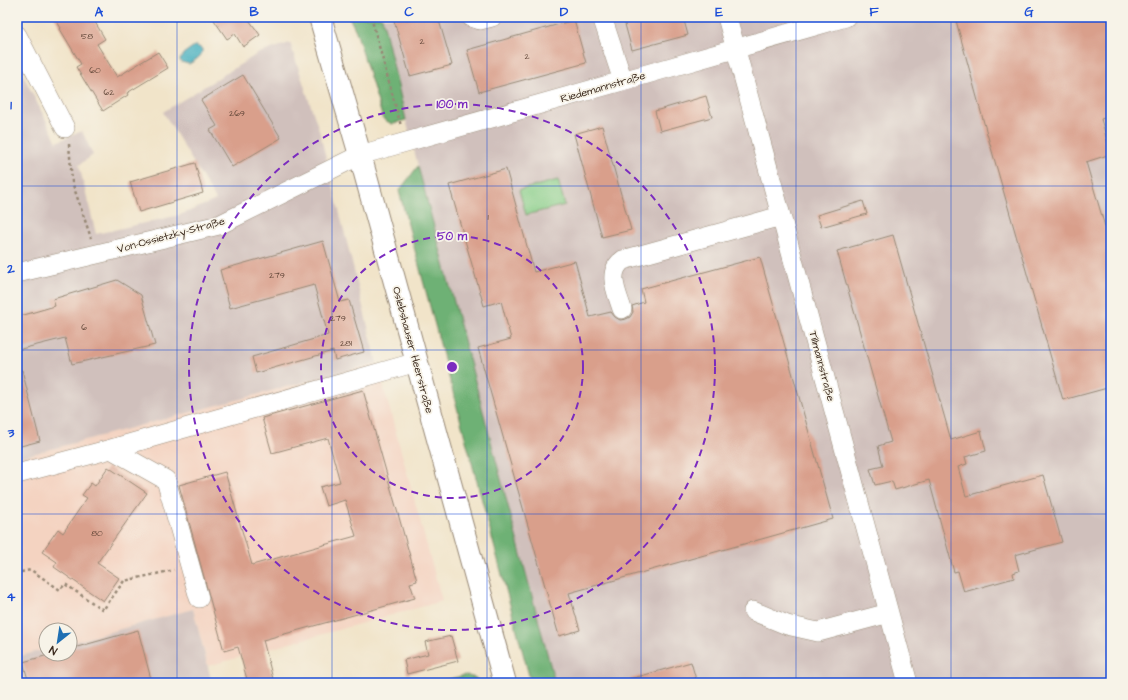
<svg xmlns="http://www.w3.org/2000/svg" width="1128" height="700" font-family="'Architects Daughter',sans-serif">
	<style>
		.built { fill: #f4d3c1 }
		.industrial { fill: #d0c0bc }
		.green { fill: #88ce89; stroke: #627c54 }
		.forest { fill: #6eb175; stroke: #546e4a }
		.water { fill: #42afbf; stroke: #3e6c6e }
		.building { fill: #d99f8b }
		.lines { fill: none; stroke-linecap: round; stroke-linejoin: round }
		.minor-casing { stroke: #968774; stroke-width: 20 }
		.major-casing { stroke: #968774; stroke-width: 24 }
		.path { stroke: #968774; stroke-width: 2.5; stroke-dasharray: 3 3; stroke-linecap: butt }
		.minor { stroke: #fff; stroke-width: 19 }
		.major { stroke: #fff; stroke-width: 22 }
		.grid { fill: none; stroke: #1d4ed8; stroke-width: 1; stroke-opacity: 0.55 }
		.ring { fill: none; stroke: #7b2cbf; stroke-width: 2; stroke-dasharray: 7 5 }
		.labels { text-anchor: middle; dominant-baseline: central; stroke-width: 3.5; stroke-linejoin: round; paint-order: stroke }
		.number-label { font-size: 9px; fill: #624739 }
		.street-label { font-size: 11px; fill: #3b2a1e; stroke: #f7f3e8 }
		.centre { fill: #7b2cbf; stroke: #f7f3e8; stroke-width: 2 }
		.ring-label { font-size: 12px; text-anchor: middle; font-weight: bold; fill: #7b2cbf; stroke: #f7f3e8; stroke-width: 3.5; stroke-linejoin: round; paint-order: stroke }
		.neatline { fill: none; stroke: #1d4ed8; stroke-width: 1.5 }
		.grid-label { font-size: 13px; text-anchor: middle; font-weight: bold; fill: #1d4ed8 }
	</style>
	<rect width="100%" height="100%" fill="#f7f3e8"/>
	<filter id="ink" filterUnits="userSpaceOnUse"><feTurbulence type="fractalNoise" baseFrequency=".025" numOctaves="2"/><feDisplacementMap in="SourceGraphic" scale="8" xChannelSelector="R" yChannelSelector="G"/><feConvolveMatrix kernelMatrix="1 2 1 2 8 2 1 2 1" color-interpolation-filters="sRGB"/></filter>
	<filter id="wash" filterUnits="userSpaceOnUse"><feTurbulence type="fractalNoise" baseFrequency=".012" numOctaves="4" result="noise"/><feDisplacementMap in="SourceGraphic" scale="16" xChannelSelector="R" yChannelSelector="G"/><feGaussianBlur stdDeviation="0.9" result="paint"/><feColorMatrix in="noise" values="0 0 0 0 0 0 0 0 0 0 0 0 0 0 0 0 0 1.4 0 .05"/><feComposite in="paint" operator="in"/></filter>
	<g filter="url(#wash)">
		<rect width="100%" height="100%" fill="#f1e4c9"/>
		<!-- built -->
		<path class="built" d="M 377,363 L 442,601 L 208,666 L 193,609 L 70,643 L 70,630 L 46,630 L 46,649 L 17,657 L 17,458 Z"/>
		<!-- industrial -->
		<path class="industrial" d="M 382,17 L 1111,17 L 1111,683 L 555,683 L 406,120 Z
			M 290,43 L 319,130 L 377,363 L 17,458 L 17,63 L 57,142 L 82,131 L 93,155 L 79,165 L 96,234 L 180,215 L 216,200 L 163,112 L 259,53 Z
			M 193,609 L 212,683 L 17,683 L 17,657 L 46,649 L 46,654 L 70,654 L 70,643 Z"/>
		<!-- green -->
		<path class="green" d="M 558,180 L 565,205 L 526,215 L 519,190 Z"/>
		<!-- forest -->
		<path class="forest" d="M 349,17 L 382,17 L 406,120 L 392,124 L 383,119 L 356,31 Z
			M 418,166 L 555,683 L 531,683 L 399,191 Z
			M 465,675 L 476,678 L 477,683 L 435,683 Z"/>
		<!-- water -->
		<path class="water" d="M 194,46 L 197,46 L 202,49 C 203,57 195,60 189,64 L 181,62 L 180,60 L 183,54 Z"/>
		<g id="blocks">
			<!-- building -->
			<path class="building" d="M 54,17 L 92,17 L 105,39 L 97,44 L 117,77 L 158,52 L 168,68 L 127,93 L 128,95 L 103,111 L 76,67 L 81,64 L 60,29 L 61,28 Z
				M 212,17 L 247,17 L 260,35 L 243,47 L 235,34 L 227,39 Z
				M 393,17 L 438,17 L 452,65 L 410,76 Z
				M 623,17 L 683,17 L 688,35 L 632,50 Z
				M 955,17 L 1111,17 L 1111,116 L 1101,119 L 1111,154 L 1086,162 L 1111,247 L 1111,387 L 1063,400 L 984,123 Z
				M 574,20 L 586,63 L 479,92 L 467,50 Z
				M 243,75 L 281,138 L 232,167 L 210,130 L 217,126 L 201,100 Z
				M 706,96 L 712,117 L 660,131 L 655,111 Z
				M 602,126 L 631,230 L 602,237 L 574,134 Z
				M 195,163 L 203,193 L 139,212 L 130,182 Z
				M 506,169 L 534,272 L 575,261 L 590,317 L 611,312 L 615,317 L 620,320 L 626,319 L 630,317 L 633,312 L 632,306 L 644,302 L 641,289 L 760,257 L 833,519 L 569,593 L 580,630 L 559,636 L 478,348 L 511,339 L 501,301 L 484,306 L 449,185 Z
				M 863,201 L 867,214 L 821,227 L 817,215 Z
				M 893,235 L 951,440 L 981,431 L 986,451 L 965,457 L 967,464 L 958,467 L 966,496 L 1043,475 L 1062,542 L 1015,555 L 1019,571 L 1013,573 L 1014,578 L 964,592 L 958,571 L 954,572 L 929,480 L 895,490 L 892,481 L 875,485 L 870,469 L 883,466 L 878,446 L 891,442 L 837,251 Z
				M 323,241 L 340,302 L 349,300 L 364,352 L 335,360 L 333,351 L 256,373 L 252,357 L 328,335 L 314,285 L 230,308 L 220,270 Z
				M 117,280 L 141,295 L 155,345 L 72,364 L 65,338 L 17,350 L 17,317 L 55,306 L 53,299 Z
				M 22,370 L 40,441 L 17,447 L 17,371 Z
				M 363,390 L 417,581 L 410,583 L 415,598 L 263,640 L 274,683 L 248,683 L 238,647 L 224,651 L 179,485 L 225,472 L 252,565 L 356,536 L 345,500 L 326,506 L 320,487 L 340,482 L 328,438 L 272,453 L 262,418 Z
				M 108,467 L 147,493 L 97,563 L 119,578 L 103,601 L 54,567 L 57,562 L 42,552 L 58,529 L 63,533 L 87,498 L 82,495 L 91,483 L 95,486 Z
				M 138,630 L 152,683 L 29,683 L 23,662 L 52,654 L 70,654 L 70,649 Z
				M 451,636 L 458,661 L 407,674 L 404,660 L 428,654 L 425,642 Z
				M 691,662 L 697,683 L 630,683 L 630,679 Z"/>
		</g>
	</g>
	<g filter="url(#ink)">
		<use href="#blocks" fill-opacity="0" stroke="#968774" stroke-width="1"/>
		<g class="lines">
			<!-- minor casing -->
			<g class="minor-casing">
				<path id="minor" d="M 471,17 L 480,20 L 492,17
					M 602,17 L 623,81
					M 727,17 L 908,683
					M 17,35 L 65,128
					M 17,273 L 219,225 L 360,155 L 647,74 L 846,17
					M 622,309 C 617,293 606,272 623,260 L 781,216
					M 111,449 L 166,480 L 199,598
					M 17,474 L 111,449 L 417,362
					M 753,611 L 787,625 L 818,632 L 889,613"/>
			</g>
			<!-- major casing -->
			<g class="major-casing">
				<path id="major" d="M 320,17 L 360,155 L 505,683"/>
			</g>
			<!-- path -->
			<path class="path" d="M 371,17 L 401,126
				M 69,144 L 72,182 L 91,238
				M 21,572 L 31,570 L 60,590 L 65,584 L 103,610 L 124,581 L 174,570"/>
			<!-- minor -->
			<use href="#minor" class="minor"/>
			<!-- major -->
			<use href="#major" class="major"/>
		</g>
	</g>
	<!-- grid -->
	<path class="grid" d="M 177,17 L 177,683M 332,17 L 332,683M 487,17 L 487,683M 641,17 L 641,683M 796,17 L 796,683M 951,17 L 951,683M 17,186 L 1111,186M 17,350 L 1111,350M 17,514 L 1111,514"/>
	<!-- distance rings -->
	<g class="ring">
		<circle cx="452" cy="367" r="131"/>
		<circle cx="452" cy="367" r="263"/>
	</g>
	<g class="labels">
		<!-- number labels -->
		<g class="number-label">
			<text x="87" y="36">58</text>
			<text x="422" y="41">2</text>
			<text x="527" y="56">2</text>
			<text x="95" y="70">60</text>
			<text x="109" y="92">62</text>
			<text x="237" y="113">269</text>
			<text x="488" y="217">1</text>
			<text x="277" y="275">279</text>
			<text x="338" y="318">279</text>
			<text x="84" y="327">6</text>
			<text x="346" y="343">281</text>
			<text x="97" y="533">80</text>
		</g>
		<!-- street labels -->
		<g class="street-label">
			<text transform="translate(603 87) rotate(-16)">Riedemannstraße</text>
			<text transform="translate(171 235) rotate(-15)">Von-Ossietzky-Straße</text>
			<text transform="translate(413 350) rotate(75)">Oslebshauser Heerstraße</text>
			<text transform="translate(822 366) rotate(75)">Tillmannstraße</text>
		</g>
	</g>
	<circle cx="452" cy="367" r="6" class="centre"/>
	<g class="ring-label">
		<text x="452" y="108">100 m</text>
		<text x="452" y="240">50 m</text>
	</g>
	<!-- margin -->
	<rect width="1128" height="700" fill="none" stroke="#f7f3e8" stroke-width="44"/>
	<!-- north arrow -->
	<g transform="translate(58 642) rotate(210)"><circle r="19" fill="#f7f3e8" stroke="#aca397"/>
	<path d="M0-3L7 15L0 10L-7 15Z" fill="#1f6fb2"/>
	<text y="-6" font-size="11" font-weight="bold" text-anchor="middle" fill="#3b2a1e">N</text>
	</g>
	<rect x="22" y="22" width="1084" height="656" class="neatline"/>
	<g class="grid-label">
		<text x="99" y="16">A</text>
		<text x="254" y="16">B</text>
		<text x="409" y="16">C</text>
		<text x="564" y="16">D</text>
		<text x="719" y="16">E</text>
		<text x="874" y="16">F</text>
		<text x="1029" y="16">G</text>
		<text x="11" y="109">1</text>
		<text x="11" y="273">2</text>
		<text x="11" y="437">3</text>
		<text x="11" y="601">4</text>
	</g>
</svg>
